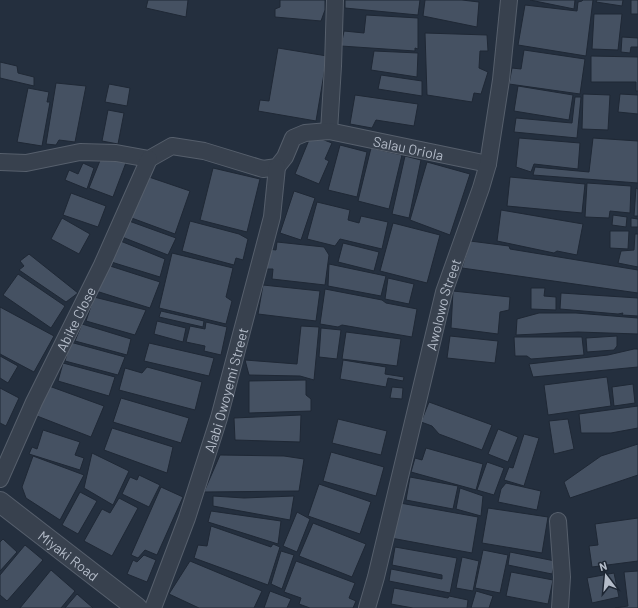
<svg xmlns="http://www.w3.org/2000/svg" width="638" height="608" font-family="Barlow,sans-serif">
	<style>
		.building { fill: #455162; stroke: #1f2835 }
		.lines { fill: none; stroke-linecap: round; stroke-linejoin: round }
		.minor-casing { stroke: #565f6c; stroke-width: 18 }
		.tertiary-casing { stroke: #565f6c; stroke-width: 22 }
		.minor { stroke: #38414e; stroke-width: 16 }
		.tertiary { stroke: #38414e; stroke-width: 20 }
		.labels { text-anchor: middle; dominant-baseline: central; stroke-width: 4; stroke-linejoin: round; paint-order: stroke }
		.street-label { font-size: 14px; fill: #b4bcc9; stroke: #1d2633 }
	</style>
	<rect width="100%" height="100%" fill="#242f3e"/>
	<!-- building -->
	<path class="building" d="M 148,0 L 188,0 L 186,17 L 146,8 Z
		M 280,0 L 325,0 L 325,10 L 321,21 L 275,17 L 275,9 L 280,7 Z
		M 345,0 L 420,0 L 418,15 L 345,8 Z
		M 425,0 L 462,0 L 479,2 L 477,27 L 423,16 Z
		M 530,0 L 575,0 L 574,9 Z
		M 583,0 L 593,0 L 586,56 L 518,45 L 525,5 L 577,11 L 578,2 L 582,1 Z
		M 597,0 L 623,0 L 622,6 L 596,2 Z
		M 631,0 L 638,0 L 638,14 L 631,14 Z
		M 594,14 L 622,14 L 618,50 L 592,49 Z
		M 366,15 L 418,18 L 418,49 L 415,48 L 415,51 L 341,46 L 344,31 L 364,33 Z
		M 425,33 L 487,35 L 488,51 L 480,51 L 479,68 L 488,72 L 481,94 L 474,93 L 472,102 L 427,95 Z
		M 622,37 L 638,38 L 638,47 L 631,47 L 630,53 L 621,52 Z
		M 278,48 L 327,56 L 316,121 L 258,111 L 260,100 L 269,101 Z
		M 524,50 L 585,59 L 580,94 L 509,84 L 512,68 L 521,69 Z
		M 374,51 L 418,53 L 417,77 L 371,70 Z
		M 591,56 L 638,57 L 638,91 L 636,91 L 636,82 L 591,82 Z
		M 0,62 L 17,66 L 18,73 L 34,77 L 34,86 L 0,78 Z
		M 381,75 L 422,81 L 422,96 L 378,89 Z
		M 56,83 L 86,86 L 75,142 L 59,140 L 56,145 L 46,144 Z
		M 109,84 L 130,88 L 127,106 L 105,102 Z
		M 518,86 L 573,95 L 569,120 L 514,111 Z
		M 28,88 L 49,92 L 47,102 L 50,102 L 42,146 L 17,142 Z
		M 583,94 L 610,95 L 608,130 L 582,129 Z
		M 620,94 L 638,95 L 638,114 L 618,112 Z
		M 355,95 L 418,104 L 414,126 L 376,120 L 372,128 L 350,124 Z
		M 575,97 L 581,97 L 577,138 L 514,132 L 516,118 L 572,123 Z
		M 108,110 L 124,113 L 118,144 L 102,141 Z
		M 311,135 L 332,143 L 325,159 L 329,161 L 319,184 L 295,174 Z
		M 519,138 L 580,143 L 578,169 L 534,164 L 531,172 L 516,167 Z
		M 593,138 L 638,141 L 638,183 L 533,175 L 535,167 L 589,172 Z
		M 340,145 L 367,152 L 357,197 L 328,190 Z
		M 371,148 L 402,155 L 389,209 L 358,201 Z
		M 405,156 L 421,160 L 409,218 L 392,214 Z
		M 101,158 L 127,160 L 113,197 L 89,188 Z
		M 427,162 L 470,174 L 450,235 L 410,220 Z
		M 83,163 L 94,168 L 87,189 L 65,180 L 69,170 L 78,174 Z
		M 213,168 L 260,179 L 247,232 L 200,220 Z
		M 146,176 L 190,191 L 175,234 L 129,217 Z
		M 510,177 L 585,184 L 582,213 L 507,206 Z
		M 587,183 L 631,186 L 630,213 L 610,211 L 609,218 L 585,217 Z
		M 636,188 L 638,189 L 638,216 L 634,216 Z
		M 294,191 L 315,198 L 301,240 L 280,233 Z
		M 71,193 L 106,206 L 98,227 L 63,215 Z
		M 317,202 L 350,210 L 348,220 L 359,223 L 361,216 L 388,222 L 382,249 L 340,239 L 335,246 L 307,239 Z
		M 501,210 L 583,224 L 577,255 L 557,251 L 554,253 L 497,241 Z
		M 613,215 L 627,217 L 626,227 L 612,225 Z
		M 62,218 L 90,234 L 79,254 L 51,239 Z
		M 631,218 L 638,219 L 638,227 L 631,227 Z
		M 129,221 L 176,238 L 168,255 L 122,237 Z
		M 190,221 L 239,234 L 248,239 L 243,260 L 236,258 L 234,265 L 182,251 Z
		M 393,223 L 440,235 L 427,283 L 380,271 Z
		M 610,231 L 629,231 L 628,249 L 610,248 Z
		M 635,234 L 638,234 L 638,267 L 618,263 L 621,251 L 634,250 Z
		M 118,240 L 165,259 L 160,277 L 108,261 Z
		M 470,241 L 509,246 L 510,249 L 638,270 L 638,293 L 462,268 Z
		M 277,242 L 324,247 L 329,255 L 325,285 L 272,279 L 273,269 L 266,269 L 268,249 L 276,250 Z
		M 343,243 L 379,252 L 374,271 L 338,262 Z
		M 172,253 L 233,268 L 226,297 L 232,301 L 226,324 L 159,308 Z
		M 29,254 L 78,293 L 66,302 L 19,270 L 24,266 L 20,261 Z
		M 329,264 L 386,276 L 381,296 L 328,286 Z
		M 107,265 L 160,282 L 150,308 L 96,291 Z
		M 18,274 L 65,306 L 51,328 L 3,295 Z
		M 388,278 L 414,284 L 409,304 L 385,299 Z
		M 263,285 L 320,291 L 316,321 L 258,314 Z
		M 531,288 L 545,288 L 544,296 L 556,297 L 556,310 L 531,309 Z
		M 325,289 L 382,300 L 386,303 L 417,309 L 412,337 L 342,325 L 338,327 L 320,324 Z
		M 453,291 L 510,297 L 509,310 L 500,312 L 498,334 L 451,328 Z
		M 561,293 L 638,298 L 638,316 L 622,315 L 623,313 L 618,314 L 560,309 Z
		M 94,297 L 146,310 L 135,335 L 86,321 Z
		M 0,307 L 54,336 L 34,372 L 0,354 Z
		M 161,311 L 204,321 L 203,327 L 159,317 Z
		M 539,313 L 576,313 L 638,318 L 638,334 L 578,332 L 516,335 L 517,319 Z
		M 157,321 L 186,328 L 183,342 L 154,334 Z
		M 206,322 L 227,327 L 221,355 L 204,351 L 205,346 L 186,342 L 190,326 L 205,329 Z
		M 82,324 L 131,339 L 127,355 L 75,341 Z
		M 301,326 L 319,327 L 314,380 L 300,376 L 249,375 L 245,360 L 297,364 Z
		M 321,328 L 341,330 L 337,359 L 319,357 Z
		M 346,332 L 401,339 L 397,366 L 342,359 Z
		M 450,336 L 498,341 L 495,363 L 447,358 Z
		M 617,336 L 617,346 L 614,350 L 587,352 L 586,338 Z
		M 514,337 L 582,337 L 584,355 L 531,359 L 527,356 L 515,356 Z
		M 70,342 L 125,357 L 118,375 L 65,361 Z
		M 149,343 L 214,358 L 209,376 L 144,361 Z
		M 634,349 L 638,349 L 638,367 L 533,377 L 529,364 L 608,355 Z
		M 0,356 L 18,366 L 8,383 L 0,378 Z
		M 343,360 L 386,367 L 385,374 L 404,377 L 403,381 L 388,378 L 386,387 L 340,379 Z
		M 63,363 L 115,377 L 109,396 L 58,381 Z
		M 147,367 L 202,382 L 195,410 L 119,390 L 125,368 L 142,373 Z
		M 607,377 L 611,406 L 548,415 L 544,385 Z
		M 306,380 L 306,395 L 311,399 L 311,411 L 249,413 L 249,381 Z
		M 633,384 L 635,403 L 614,406 L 612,387 Z
		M 49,386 L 104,406 L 91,437 L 37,416 Z
		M 392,387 L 403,388 L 402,399 L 390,398 Z
		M 0,388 L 19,398 L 6,426 L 0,423 Z
		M 121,398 L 189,418 L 181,443 L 113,422 Z
		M 429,402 L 492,425 L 482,450 L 439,434 L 432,426 L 421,422 Z
		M 638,406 L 638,428 L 611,433 L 581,433 L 579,414 Z
		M 301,415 L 300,442 L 235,440 L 234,418 Z
		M 338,419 L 387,431 L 381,455 L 332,443 Z
		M 568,419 L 574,449 L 554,454 L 549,421 Z
		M 112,428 L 173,447 L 167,473 L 104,450 Z
		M 498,429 L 518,437 L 508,462 L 488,454 Z
		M 43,430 L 80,442 L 75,455 L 84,458 L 80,470 L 29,454 L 32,447 L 37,449 Z
		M 524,434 L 539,438 L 524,486 L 504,480 L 509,467 L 513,468 Z
		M 638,444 L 638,475 L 570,498 L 564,482 L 601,456 Z
		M 426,448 L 483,464 L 476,490 L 411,472 L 415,458 L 422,460 Z
		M 331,452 L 384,467 L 376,496 L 323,481 Z
		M 92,453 L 129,471 L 113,505 L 84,488 Z
		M 220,455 L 284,456 L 304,459 L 299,491 L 204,492 Z
		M 33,456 L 84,475 L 60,520 L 26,498 L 22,487 Z
		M 487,462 L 504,468 L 494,495 L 477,490 Z
		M 139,475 L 160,485 L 149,507 L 122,494 L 130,477 L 137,480 Z
		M 410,477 L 458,486 L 453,509 L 406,500 Z
		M 506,483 L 541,491 L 537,510 L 498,502 L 501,489 Z
		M 319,484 L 371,502 L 360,534 L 308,516 Z
		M 161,487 L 183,497 L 157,555 L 145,550 L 138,558 L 131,555 Z
		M 460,488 L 483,496 L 481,516 L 456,509 Z
		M 80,492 L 97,501 L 78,534 L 62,525 Z
		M 213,496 L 244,498 L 294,496 L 290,520 L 213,506 Z
		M 119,498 L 138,508 L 112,556 L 84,541 L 102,509 L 110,513 Z
		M 400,503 L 478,517 L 472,553 L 391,538 Z
		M 488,508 L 548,517 L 542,553 L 482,543 Z
		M 211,511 L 281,521 L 278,544 L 208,522 Z
		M 297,512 L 310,519 L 297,552 L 283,546 Z
		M 638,518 L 638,561 L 592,567 L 589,546 L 598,545 L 595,524 Z
		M 313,523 L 366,544 L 352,577 L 299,556 Z
		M 211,526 L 271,547 L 273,544 L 280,547 L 268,585 L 194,558 L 198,545 L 207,546 Z
		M 3,539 L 17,552 L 0,571 L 0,542 Z
		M 25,545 L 43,560 L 7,601 L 0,595 L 0,575 Z
		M 395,547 L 457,558 L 450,593 L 389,581 L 391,569 L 442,579 L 442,575 L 392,565 Z
		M 483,550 L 508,555 L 500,593 L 475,588 Z
		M 281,551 L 294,555 L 282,589 L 271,584 Z
		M 510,552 L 555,561 L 552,574 L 508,565 Z
		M 144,555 L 156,560 L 147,582 L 127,574 L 133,560 L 137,562 Z
		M 462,557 L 479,561 L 473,591 L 456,588 Z
		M 190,561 L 262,591 L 254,608 L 199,608 L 169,594 Z
		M 296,561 L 355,583 L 349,598 L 356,601 L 353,608 L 310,608 L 299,604 L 301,598 L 284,592 Z
		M 51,570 L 75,591 L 61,608 L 20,608 Z
		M 638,571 L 638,608 L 615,608 L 628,606 L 624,572 Z
		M 511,572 L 553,580 L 548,604 L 506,596 Z
		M 614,573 L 619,597 L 592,603 L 587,578 Z
		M 394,588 L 448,598 L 449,596 L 468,600 L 467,608 L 413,608 L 391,604 Z
		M 270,591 L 291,599 L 287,608 L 264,608 Z
		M 476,591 L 493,596 L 489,608 L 471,608 Z
		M 77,594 L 93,608 L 65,608 Z"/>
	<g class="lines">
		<!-- minor casing -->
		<g class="minor-casing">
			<g id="minor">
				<path d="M 329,131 L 333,66 L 335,0"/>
				<path id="s1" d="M 0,162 L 26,163 L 80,152 L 116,153 L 149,159 L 172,146 L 204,151 L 263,169 L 277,167 L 285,157 L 293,138 L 305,133 L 329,131 L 488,164"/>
				<path id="s2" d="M 0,479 L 34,402 L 102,265 L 149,159"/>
				<path d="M 558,521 L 562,577 L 560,608"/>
				<path id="s3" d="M 153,608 L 187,518 L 219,418 L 272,217 L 277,167"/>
				<path id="s4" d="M 367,608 L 376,577 L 444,292 L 481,188 L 488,164 L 501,80 L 509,0"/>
			</g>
		</g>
		<!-- tertiary casing -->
		<g class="tertiary-casing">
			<g id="tertiary">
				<path id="s5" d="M 0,502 L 137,608"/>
			</g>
		</g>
		<!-- minor -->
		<use href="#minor" class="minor"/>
		<!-- tertiary -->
		<use href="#tertiary" class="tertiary"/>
	</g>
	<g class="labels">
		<!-- street labels -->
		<g class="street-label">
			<text stroke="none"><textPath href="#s1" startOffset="437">Salau Oriola</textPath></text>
			<text stroke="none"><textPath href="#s4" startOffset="313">Awolowo Street</textPath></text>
			<text stroke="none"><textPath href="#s2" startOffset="177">Abike Close</textPath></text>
			<text stroke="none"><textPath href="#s3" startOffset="230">Alabi Owoyemi Street</textPath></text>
			<text stroke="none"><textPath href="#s5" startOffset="87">Miyaki Road</textPath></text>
		</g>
	</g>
	<!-- north arrow -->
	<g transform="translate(606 576) rotate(344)" stroke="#1d2633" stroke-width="3" paint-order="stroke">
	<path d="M0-3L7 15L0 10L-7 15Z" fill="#b4bcc9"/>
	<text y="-6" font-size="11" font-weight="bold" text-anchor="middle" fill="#b4bcc9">N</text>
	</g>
</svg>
